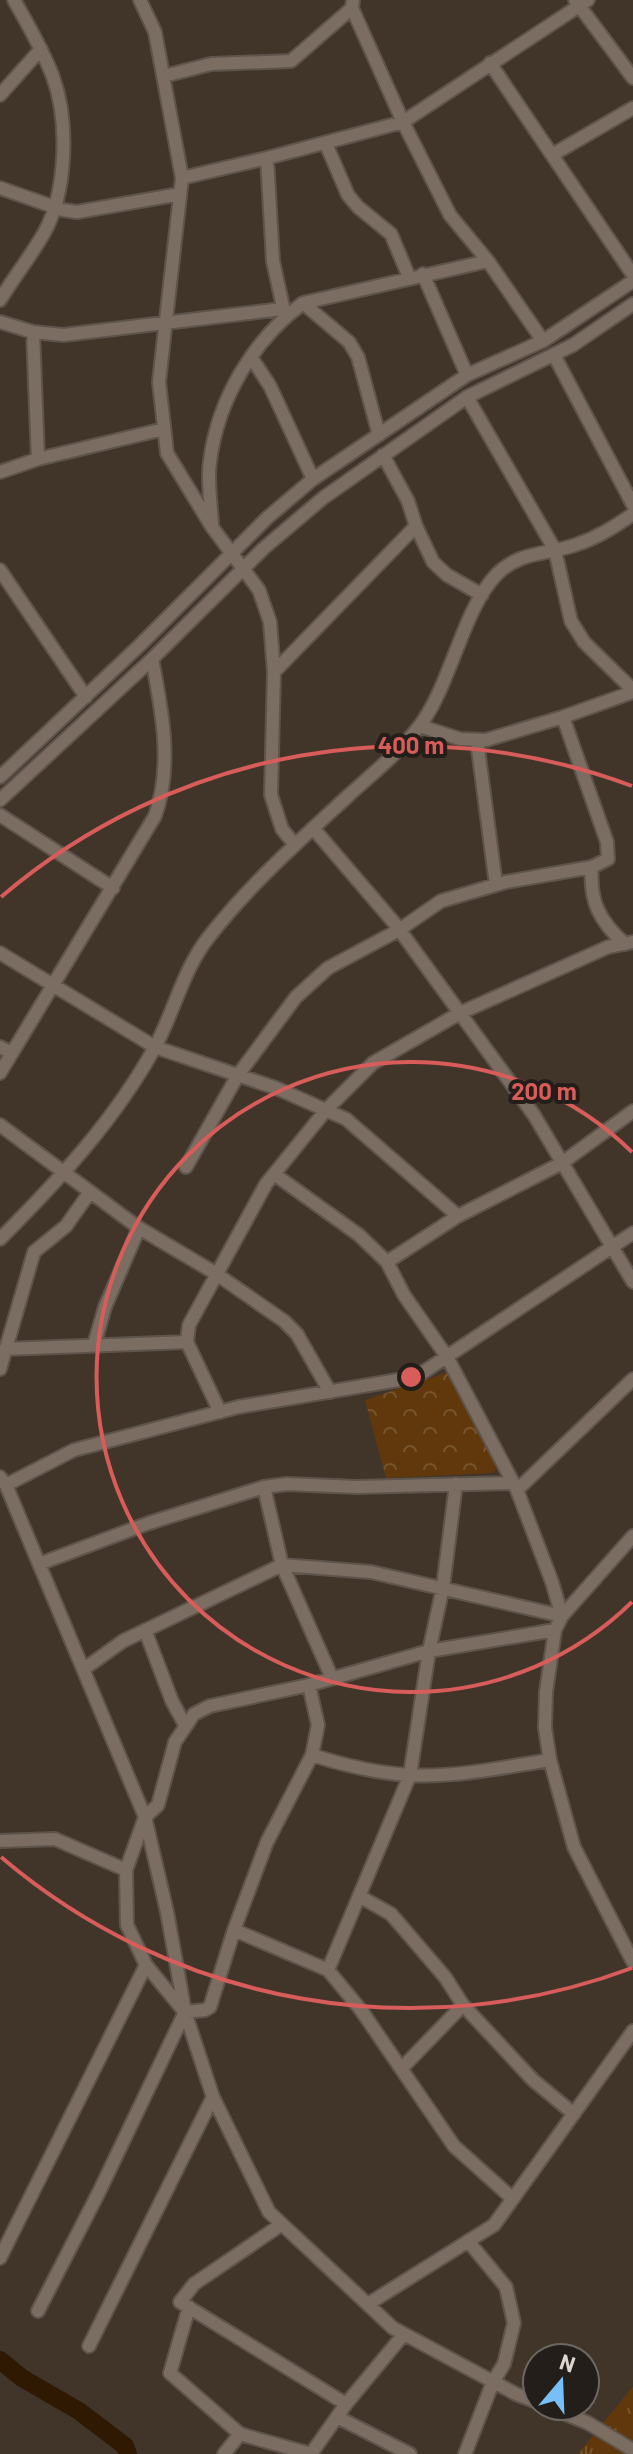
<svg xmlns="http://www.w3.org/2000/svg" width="633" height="2454" font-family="Barlow,sans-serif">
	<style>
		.grass { fill: url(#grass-tufts) }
		.park { fill: url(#park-crowns) }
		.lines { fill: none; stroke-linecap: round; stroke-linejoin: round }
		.river { stroke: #2f1903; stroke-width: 18 }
		.minor-casing { stroke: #5e544b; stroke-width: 16 }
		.minor { stroke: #7b6d62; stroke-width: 12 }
		.ring { fill: none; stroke: #d85c5a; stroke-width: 4 }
		.centre { fill: #d85c5a; stroke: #231e19; stroke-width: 4 }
		.ring-label { font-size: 24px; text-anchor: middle; font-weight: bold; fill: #d85c5a; stroke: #231e19; stroke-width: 8; stroke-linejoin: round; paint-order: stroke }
	</style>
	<defs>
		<pattern id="grass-tufts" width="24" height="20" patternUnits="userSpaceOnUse" patternTransform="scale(2)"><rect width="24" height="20" fill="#60380c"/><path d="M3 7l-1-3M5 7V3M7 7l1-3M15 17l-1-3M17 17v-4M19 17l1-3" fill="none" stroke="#76542e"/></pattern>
		<pattern id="park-crowns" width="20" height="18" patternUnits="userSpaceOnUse" patternTransform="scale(2)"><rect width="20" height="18" fill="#60380c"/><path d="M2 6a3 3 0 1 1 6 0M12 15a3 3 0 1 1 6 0" fill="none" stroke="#76542e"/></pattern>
	</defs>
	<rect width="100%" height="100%" fill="#41352a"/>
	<!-- grass -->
	<path class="grass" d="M 633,2387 L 633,2454 L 578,2454 L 630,2390 Z"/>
	<!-- park -->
	<path class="park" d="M 448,1372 L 497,1467 L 493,1473 L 386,1478 L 365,1400 Z"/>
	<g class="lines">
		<!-- river -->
		<path class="river" d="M 0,2360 L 22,2378 L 79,2411 L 125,2446 L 128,2454"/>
		<!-- minor casing -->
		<g class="minor-casing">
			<path id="minor" d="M 140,0 L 155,32 L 182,178 L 159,382 L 167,453 L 212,527 L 259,590 L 270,622 L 274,672 L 271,795 L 282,829 L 295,845
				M 353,0 L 352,8 L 403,122 L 450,215 L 488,261 L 543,341
				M 575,0 L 633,78
				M 490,63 L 633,275
				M 164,76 L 211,64 L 291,61 L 352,8
				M 0,95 L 41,49
				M 326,144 L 348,195 L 358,207 L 391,234 L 409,277
				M 552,155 L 633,108
				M 182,178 L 267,158
				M 0,188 L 63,210 L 77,212 L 180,194
				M 423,274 L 467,375
				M 0,300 C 14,277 31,256 44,233 C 67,192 69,121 53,77 C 43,50 28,25 14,0
				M 303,303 L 349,342 L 358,357 L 379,435
				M 285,316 L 273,261 L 267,158 L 403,122 L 588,0
				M 0,322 L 33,332 L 63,335 L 282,309
				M 33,332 L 38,459 L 164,429
				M 554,355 L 633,505
				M 251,357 L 270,386 L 313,479
				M 467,397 L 555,550 L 571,621 L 584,642 L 633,690
				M 383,455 L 408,501 L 416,526 L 433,562 L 447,575 L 482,595
				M 0,472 L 38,459
				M 212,524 C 211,504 207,481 210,461 C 218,399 253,340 303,303 L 488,261
				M 0,570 L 86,697
				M 274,672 L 416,526
				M 420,726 L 460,739 L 486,740 L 563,717 L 633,692
				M 477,741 L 496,885
				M 0,777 L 140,645 L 267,518 L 313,479 L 467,375 L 543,341 L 633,281
				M 0,800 L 152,659 L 264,548 L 323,498 L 467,397 L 573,345 L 633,304
				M 0,815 L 113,888
				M 313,828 L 396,925 L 534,1115 L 633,1282
				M 592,867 C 589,901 600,922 625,944
				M 0,953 L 155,1047 L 276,1088 L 346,1119 L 458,1216
				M 0,1047 L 12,1053 L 0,1073
				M 12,1053 L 155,816 C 173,766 162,711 152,659
				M 0,1125 L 139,1228 L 215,1273 L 284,1321 L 297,1334 L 330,1392
				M 186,1167 L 238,1075 L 296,997 L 328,968 L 399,930 L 441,901 L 506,882 L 592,867 L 608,859 L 607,842 L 563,717
				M 274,1174 L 359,1235 L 387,1262
				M 0,1239 C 58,1181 115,1120 155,1047 C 174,1012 183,970 208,938 C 248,886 299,841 348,796 C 372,774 401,751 421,724 C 452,681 463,609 497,574 C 520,551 546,555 575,545 C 597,538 614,527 633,514
				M 94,1345 L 105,1307 L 139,1228
				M 5,1349 L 187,1342
				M 0,1369 L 34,1252 L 66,1226 L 90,1192
				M 220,1412 L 187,1342 L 189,1325 L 266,1184 L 326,1110 L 373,1063 L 460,1013 L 608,947 L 633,942
				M 0,1477 L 6,1485 L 145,1817 L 167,1912 L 185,2012 L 213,2097 L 269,2212 L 393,2328 L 516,2394 L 537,2402
				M 6,1485 L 74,1450 L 238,1407 L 416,1377 L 633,1233
				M 264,1487 L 282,1565 L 332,1678
				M 517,1490 L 633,1379
				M 633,1536 L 562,1616 L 555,1630 L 546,1692 L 545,1728 L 550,1760 L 574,1847 L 633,1962
				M 39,1564 L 149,1523 L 264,1487 L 287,1484 L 357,1487 L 512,1483
				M 562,1616 L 552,1582 L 517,1490 L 447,1357 L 404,1295 L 387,1262 L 458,1216 L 562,1163 L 633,1111
				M 145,1630 L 172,1701 L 185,1725
				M 84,1669 L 123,1641 L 282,1565 L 371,1572 L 562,1616
				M 312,1755 C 343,1765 375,1773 409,1775 C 455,1778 504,1767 550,1760
				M 0,1841 L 55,1839 L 126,1870
				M 359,1896 L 391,1914 L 445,1977 L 463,2005 L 533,2080 L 574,2114
				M 234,1930 L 328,1970 L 361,2010 L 454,2146 L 513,2199
				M 328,1970 L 410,1775 L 429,1651 L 443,1587 L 456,1484
				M 183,2010 L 146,1965 L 127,1925 L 126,1870 L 145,1817 L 158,1805 L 175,1742 L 194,1714 L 210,1706 L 309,1685 L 429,1651 L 555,1630
				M 185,2012 L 205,2010 L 210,2007 L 234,1930 L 267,1842 L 312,1755 L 318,1725 L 309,1685
				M 402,2068 L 463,2005
				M 282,2224 L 194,2284 L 180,2302 L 346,2404 L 404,2334
				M 0,2258 L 146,1965
				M 368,2304 L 494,2225 L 633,2031
				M 189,2307 L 170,2373 L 240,2434 L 311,2454 L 346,2404
				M 38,2311 L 99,2192 L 185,2012
				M 89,2346 L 213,2097
				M 546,2406 L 588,2423 L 633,2450
				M 337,2417 L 410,2454
				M 224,2454 L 240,2434
				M 465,2454 L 493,2382 L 504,2364 L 514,2323 L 506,2287 L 468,2241"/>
		</g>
		<!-- minor -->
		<use href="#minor" class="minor"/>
	</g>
	<!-- distance rings -->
	<g class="ring">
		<path d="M632 1602A315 315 0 1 1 632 1152"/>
		<path d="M632 1968A631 631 0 0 1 1 1857M1 897A631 631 0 0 1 632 786"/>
	</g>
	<circle cx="411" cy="1377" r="12" class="centre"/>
	<g class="ring-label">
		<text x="411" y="754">400 m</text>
		<text x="544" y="1100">200 m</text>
	</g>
	<!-- north arrow -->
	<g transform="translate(561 2382) rotate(19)"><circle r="38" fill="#231e19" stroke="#6d6762" stroke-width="2"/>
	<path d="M0-6L14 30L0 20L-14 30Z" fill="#78bff7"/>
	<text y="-12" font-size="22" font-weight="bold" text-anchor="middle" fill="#ddd5cf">N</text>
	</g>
</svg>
